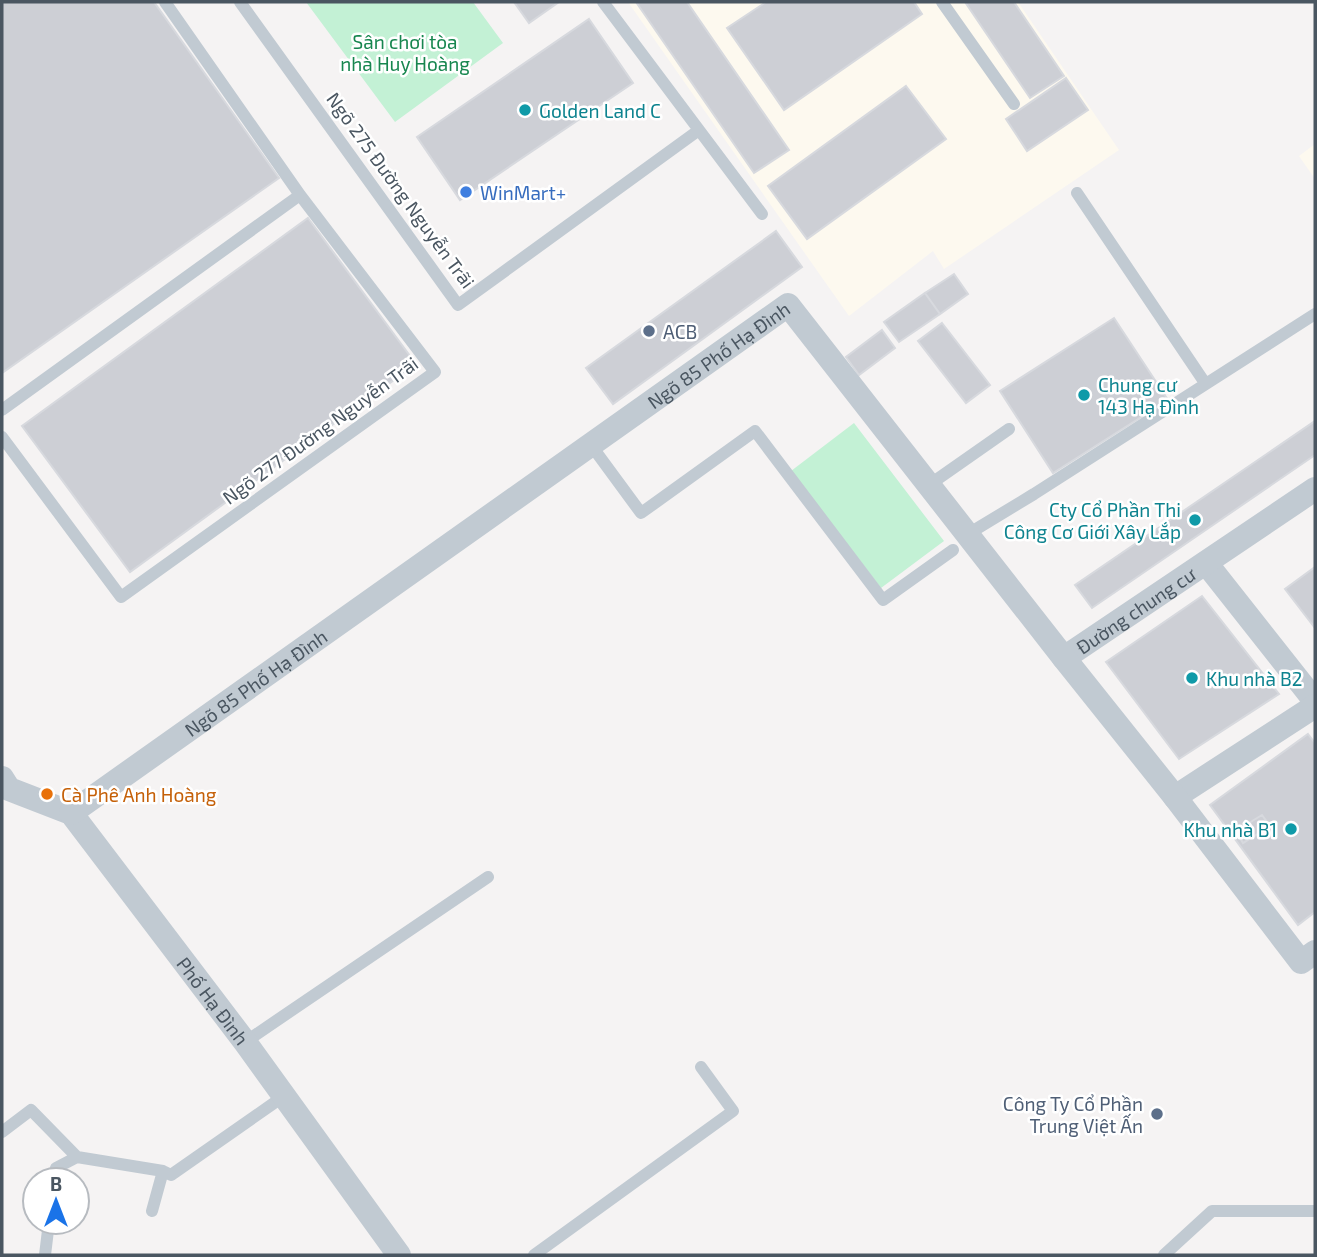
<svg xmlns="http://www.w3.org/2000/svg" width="1317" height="1257" font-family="'Exo 2',sans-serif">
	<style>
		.commercial { fill: #fdf9ef }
		.green { fill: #c3f1d5 }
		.building { fill: #cdcfd5; stroke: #d7d9de; stroke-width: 2; fill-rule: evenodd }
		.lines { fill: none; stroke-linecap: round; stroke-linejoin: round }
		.lane { stroke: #c1cad2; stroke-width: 12 }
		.street { stroke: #c1cad2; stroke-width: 24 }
		.culture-dot { fill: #0f9aa8; stroke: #fff; stroke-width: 2.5 }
		.shop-dot { fill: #3f7fe0; stroke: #fff; stroke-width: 2.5 }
		.service-dot { fill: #5c6f8a; stroke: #fff; stroke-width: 2.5 }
		.food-dot { fill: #e8710a; stroke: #fff; stroke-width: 2.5 }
		.labels { text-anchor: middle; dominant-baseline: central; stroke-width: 5; stroke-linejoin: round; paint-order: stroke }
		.park-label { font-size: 19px; fill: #17864f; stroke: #fff }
		.culture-label { font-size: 19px; fill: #0d838f; stroke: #fff; text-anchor: start }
		.street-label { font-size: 19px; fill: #4a5661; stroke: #fff }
		.shop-label { font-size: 19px; fill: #366cbe; stroke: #fff; text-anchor: start }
		.service-label { font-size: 19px; fill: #4e5e75; stroke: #fff; text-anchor: start }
		.food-label { font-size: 19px; fill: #c56008; stroke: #fff; text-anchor: start }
	</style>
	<rect width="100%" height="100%" fill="#f5f3f3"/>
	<!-- commercial -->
	<path class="commercial" d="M 628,2 L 1018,2 L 1119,150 L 944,269 L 933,251 L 849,316 Z
		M 1315,144 L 1315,179 L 1299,156 Z"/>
	<!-- green -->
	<path class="green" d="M 306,2 L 473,2 L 503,43 L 395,122 Z
		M 854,423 L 944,541 L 881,588 L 791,471 Z"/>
	<!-- building -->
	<path class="building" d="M 2,2 L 154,2 L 279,178 L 2,373 Z
		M 514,2 L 559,2 L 529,23 Z
		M 636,2 L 687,2 L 789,150 L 754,173 Z
		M 766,2 L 914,2 L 922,14 L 784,110 L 727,28 Z
		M 965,2 L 1014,2 L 1064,76 L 1030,98 Z
		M 589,19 L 633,83 L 460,200 L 417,137 Z
		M 1066,78 L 1088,110 L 1027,151 L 1006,119 Z
		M 906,86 L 946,139 L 807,239 L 768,186 Z
		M 308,218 L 416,364 L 130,572 L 22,426 Z
		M 776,231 L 802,267 L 613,404 L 586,368 Z
		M 954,274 L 968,294 L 940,314 L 925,293 Z
		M 925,293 L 940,314 L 899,342 L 884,322 Z
		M 1114,318 L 1168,400 L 1053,473 L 1000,391 Z
		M 942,323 L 990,385 L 966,403 L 918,341 Z
		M 882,330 L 895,348 L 859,375 L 846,357 Z
		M 1315,421 L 1315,455 L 1092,608 L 1075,585 Z
		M 1315,567 L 1315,628 L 1285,589 Z
		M 1202,596 L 1279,694 L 1179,759 L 1106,662 Z
		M 1308,734 L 1315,743 L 1315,912 L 1298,925 L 1210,805 ZM 1262,815 L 1270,826 L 1243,843 L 1236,831 Z
		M 1262,815 L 1270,826 L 1243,843 L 1236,831 Z"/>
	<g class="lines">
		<!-- lane -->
		<path class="lane" d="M 240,2 L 458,305 L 699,130
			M 603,2 L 762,214
			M 942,2 L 1014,104
			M 1077,193 L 1205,383
			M 2,410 L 300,195
			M 2,437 L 121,597 L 435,372 L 300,195 L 165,2
			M 591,445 L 641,513 L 755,431 L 883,600 L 953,550
			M 929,485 L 1009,429
			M 968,534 L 1034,494 L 1315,314
			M 245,1042 L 488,877
			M 2,1132 L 31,1110 L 77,1157
			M 53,1180 L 56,1168 L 77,1157 L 163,1171 L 171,1175 L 284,1096
			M 152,1211 L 163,1171
			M 45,1255 L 49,1222
			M 534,1255 L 733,1111 L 701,1067
			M 1164,1255 L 1212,1211 L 1315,1211"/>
		<!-- street -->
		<g class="street">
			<path d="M 1206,563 L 1315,701"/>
			<path id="s1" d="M 1064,658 L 1315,489"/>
			<path id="s2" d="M 2,778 L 9,789 L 71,813 L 245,1042 L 399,1255"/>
			<path d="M 1175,797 L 1315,706"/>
			<path id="s3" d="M 71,813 L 788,305 L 1064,658 L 1175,797 L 1301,962 L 1315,952"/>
		</g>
	</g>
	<!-- markers -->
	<g class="culture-dot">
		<circle cx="525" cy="110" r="7"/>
		<circle cx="1084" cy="395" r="7"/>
		<circle cx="1195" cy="520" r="7"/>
		<circle cx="1192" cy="678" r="7"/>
		<circle cx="1291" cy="829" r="7"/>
	</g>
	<circle class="shop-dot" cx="466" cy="192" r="7"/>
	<g class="service-dot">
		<circle cx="649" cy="331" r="7"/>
		<circle cx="1157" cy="1114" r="7"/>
	</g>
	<circle class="food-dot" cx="47" cy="794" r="7"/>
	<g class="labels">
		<!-- park labels -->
		<g class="park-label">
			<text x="405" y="41">Sân chơi tòa<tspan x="405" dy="22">nhà Huy Hoàng</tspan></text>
		</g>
		<!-- culture labels -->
		<g class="culture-label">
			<text x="539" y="110">Golden Land C</text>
			<text x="1098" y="384">Chung cư<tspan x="1098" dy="22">143 Hạ Đình</tspan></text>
			<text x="1181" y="509" text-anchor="end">Cty Cổ Phần Thi<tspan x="1181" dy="22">Công Cơ Giới Xây Lắp</tspan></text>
			<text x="1206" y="678">Khu nhà B2</text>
			<text x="1277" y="829" text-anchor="end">Khu nhà B1</text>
		</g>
		<!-- street labels -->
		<g class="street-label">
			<text transform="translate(401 190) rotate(54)">Ngõ 275 Đường Nguyễn Trãi</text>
			<text stroke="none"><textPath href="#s3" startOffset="793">Ngõ 85 Phố Hạ Đình</textPath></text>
			<text transform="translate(320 430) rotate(-36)">Ngõ 277 Đường Nguyễn Trãi</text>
			<text stroke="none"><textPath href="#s1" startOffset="86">Đường chung cư</textPath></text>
			<text stroke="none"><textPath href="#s3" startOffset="226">Ngõ 85 Phố Hạ Đình</textPath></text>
			<text stroke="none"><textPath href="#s2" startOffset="315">Phố Hạ Đình</textPath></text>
		</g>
		<!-- shop labels -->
		<g class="shop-label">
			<text x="480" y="192">WinMart+</text>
		</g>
		<!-- service labels -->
		<g class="service-label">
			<text x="663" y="331">ACB</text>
			<text x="1143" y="1103" text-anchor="end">Công Ty Cổ Phần<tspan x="1143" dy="22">Trung Việt Ấn</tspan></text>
		</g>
		<!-- food labels -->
		<g class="food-label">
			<text x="61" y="794">Cà Phê Anh Hoàng</text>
		</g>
	</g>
	<!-- border -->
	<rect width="1317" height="1257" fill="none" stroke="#4a5661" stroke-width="7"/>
	<!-- north arrow -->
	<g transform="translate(56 1201)"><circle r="33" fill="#ffffff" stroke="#b7bbc0" stroke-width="2"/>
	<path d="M0-5L12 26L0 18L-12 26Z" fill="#1a73e8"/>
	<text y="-10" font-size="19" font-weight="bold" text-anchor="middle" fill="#4a5661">B</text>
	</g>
</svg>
